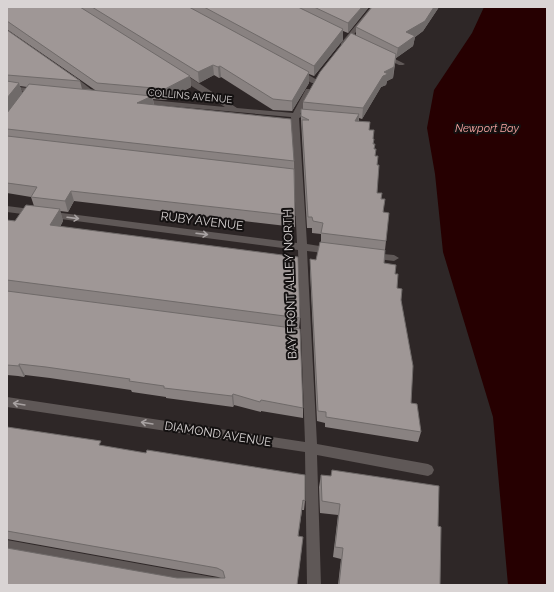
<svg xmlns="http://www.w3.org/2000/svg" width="554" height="592" font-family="Raleway,sans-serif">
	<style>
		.water { fill: #260001 }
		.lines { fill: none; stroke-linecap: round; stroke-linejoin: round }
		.minor { fill: #5f5857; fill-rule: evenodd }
		.wall { fill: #898281; fill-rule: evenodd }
		.shaded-wall { fill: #6f6a69 }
		.building { fill: #9f9796; stroke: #6f6a69 }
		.oneway { stroke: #a8a2a2 }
		.labels { text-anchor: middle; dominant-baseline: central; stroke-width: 4; stroke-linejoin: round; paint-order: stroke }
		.far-street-label { font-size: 10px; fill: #d9d4d4; stroke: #141111 }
		.far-water-label { font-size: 11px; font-style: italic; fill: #f8a5a2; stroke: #141111 }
		.street-label { font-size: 12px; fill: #d9d4d4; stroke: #141111 }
	</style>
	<rect width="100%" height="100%" fill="#2e2727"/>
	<!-- water -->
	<path class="water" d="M 484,7 L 547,7 L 547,585 L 508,585 L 493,417 L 443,252 L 435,174 L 427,128 L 434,90 L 472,33 Z"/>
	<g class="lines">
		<!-- minor -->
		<path class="minor" d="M 371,7 L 377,7 L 345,45 L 341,45 L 341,43 Z
			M 383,53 L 405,64 L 403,65 L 399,65 L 381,56 L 381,54 Z
			M 294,70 L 300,70 L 319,81 L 315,83 L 312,83 L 294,74 Z
			M 177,73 L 183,73 L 237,108 L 293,113 L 306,89 L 309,89 L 313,91 L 300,114 L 304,116 L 299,118 L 307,244 L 332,248 L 337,251 L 332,254 L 307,251 L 317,444 L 428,464 L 432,466 L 434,470 L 432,474 L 428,476 L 317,455 L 321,585 L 307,585 L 305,452 L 7,407 L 7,397 L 305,442 L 298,250 L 7,212 L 7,206 L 297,243 L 291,117 L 137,103 L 136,101 L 140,99 L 225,107 L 177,77 Z
			M 68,76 L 74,76 L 101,97 L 97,99 L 94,99 L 68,80 Z
			M 7,86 L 39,89 L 43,91 L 39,93 L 7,90 Z
			M 372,253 L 394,255 L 399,258 L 394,261 L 369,258 L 367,256 Z
			M 7,540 L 218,578 L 223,580 L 225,585 L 180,585 L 7,554 Z"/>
	</g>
	<!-- wall -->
	<path class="wall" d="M 7,7 L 369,7 L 348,33 L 343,31 L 343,40 L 314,76 L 309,74 L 309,83 L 292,111 L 273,110 L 221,77 L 219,78 L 214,75 L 199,83 L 190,77 L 191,87 L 166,100 L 153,99 L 154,105 L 294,161 L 295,216 L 295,227 L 74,201 L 68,212 L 60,211 L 63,221 L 60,227 L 300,318 L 299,329 L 303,408 L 303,418 L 261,411 L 261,412 L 234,405 L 233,407 L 166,398 L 166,397 L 132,392 L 131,390 L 50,378 L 25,375 L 24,377 L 18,376 L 7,375 L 7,291 L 190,315 L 7,291 L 7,220 L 15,221 L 34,206 L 31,197 L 7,193 L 7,30 L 80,81 L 82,89 L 95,90 L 8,30 L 7,30 ZM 20,86 L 27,87 L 7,113 L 22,93 Z
		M 372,7 L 439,7 L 423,31 L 415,37 L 413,46 L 396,58 L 393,78 L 387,81 L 386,85 L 381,87 L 362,119 L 359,118 L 359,121 L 369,130 L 373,139 L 375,156 L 377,165 L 377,193 L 382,199 L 386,241 L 385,250 L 384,263 L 395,274 L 397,288 L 401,300 L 411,403 L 421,432 L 418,442 L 325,427 L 325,423 L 317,421 L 310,270 L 310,259 L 316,260 L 321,242 L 321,234 L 312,233 L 312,228 L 307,228 L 301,120 L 301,109 L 303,109 L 303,102 L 356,35 L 356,27 Z
		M 7,427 L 102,446 L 305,501 L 304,510 L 302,510 L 298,536 L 302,546 L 297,585 L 177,578 L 221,578 L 218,577 L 7,539 Z
		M 321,475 L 438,526 L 440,585 L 338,585 L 341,559 L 333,557 L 338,515 L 320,513 L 319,487 Z"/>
	<!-- shaded-wall -->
	<path class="shaded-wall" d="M 362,7 L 369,7 L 348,33 L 348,23 Z
		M 434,7 L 439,7 L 423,31 L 415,37 L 413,46 L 396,58 L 398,48 L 406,32 Z
		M 343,29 L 343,40 L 314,76 L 314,66 Z
		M 213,65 L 214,75 L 199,83 L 198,72 Z
		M 220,66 L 221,77 L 219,78 L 218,67 Z
		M 394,67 L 393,78 L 387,81 L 386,85 L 381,87 L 362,119 L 363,108 L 384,72 Z
		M 309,72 L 309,83 L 292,111 L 292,101 Z
		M 190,76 L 191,87 L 166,100 L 165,89 Z
		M 19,83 L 22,93 L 7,114 L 7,98 Z
		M 152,96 L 154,106 L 137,103 Z
		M 359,114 L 358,125 L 355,121 Z
		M 71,191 L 74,201 L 68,212 L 65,201 Z
		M 60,209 L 63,221 L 54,237 L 50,225 Z
		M 19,364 L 25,375 L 24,377 L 19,366 Z
		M 233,394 L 234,405 L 233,407 L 232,396 Z
		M 303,500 L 302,510 L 297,545 L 298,536 Z"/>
	<!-- building -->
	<path class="building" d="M 7,7 L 80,7 L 190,76 L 165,89 L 97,83 L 7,21 Z
		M 92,7 L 189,7 L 309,72 L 292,101 L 273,99 L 220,66 L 218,67 L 213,65 L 198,72 Z
		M 204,7 L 298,7 L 343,29 L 314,66 Z
		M 314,7 L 362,7 L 348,23 Z
		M 372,7 L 434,7 L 425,21 L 406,32 L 415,36 L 398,48 L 356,27 Z
		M 7,30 L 80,81 L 7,75 Z
		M 351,33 L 396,54 L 394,67 L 384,72 L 388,74 L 383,76 L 363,108 L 303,102 L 320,72 Z
		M 7,81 L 19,83 L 7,98 Z
		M 29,84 L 152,96 L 137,103 L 291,119 L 294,161 L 7,129 L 7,113 Z
		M 301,109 L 359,114 L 355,121 L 370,122 L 369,130 L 374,130 L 373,139 L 374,139 L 373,144 L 375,144 L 374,149 L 376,149 L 375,156 L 378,156 L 377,165 L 379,165 L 377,193 L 382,193 L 381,199 L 385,199 L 383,212 L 389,213 L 386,241 L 321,233 L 323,223 L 313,221 L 312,217 L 308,217 L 302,120 L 309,120 L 301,116 Z
		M 7,136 L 294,169 L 295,216 L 71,191 L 65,201 L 31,197 L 37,187 L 7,183 Z
		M 26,205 L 60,209 L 50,225 L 298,257 L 300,318 L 7,280 L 7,220 L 15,221 Z
		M 320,242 L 385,250 L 384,263 L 396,265 L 395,274 L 398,274 L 397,288 L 402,289 L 401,300 L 413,366 L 411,403 L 417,404 L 421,432 L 326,417 L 326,412 L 318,411 L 310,259 L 316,260 Z
		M 7,291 L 300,329 L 303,408 L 261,400 L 260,402 L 233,394 L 232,396 L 164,388 L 164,386 L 129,381 L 130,379 L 46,367 L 19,364 L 19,366 L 7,365 Z
		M 7,427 L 101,441 L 99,445 L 146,453 L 147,450 L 305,475 L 305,501 L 303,500 L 298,536 L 303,537 L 297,585 L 7,585 L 7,548 L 177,578 L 225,578 L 223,571 L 217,568 L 7,531 Z
		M 332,470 L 439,486 L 438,526 L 441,527 L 440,585 L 339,585 L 343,548 L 335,547 L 340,504 L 322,501 L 321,475 L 331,476 Z"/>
	<!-- one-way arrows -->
	<defs><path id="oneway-shaft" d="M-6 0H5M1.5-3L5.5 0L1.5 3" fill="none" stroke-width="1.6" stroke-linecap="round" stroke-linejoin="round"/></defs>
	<g class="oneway">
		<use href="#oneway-shaft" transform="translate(73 218) rotate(7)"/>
		<use href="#oneway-shaft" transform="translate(202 234) rotate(7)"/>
		<use href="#oneway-shaft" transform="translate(19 404) rotate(-171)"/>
		<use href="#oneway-shaft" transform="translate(147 423) rotate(-171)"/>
	</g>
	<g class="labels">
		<!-- far-street labels -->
		<g class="far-street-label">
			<text transform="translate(190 96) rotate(5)">COLLINS AVENUE</text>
		</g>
		<!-- far-water labels -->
		<g class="far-water-label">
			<text x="487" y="128">Newport Bay</text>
		</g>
		<!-- street labels -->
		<g class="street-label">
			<text transform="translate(202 221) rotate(7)">RUBY AVENUE</text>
			<text transform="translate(290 284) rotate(-92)">BAY FRONT ALLEY NORTH</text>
			<text transform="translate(218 434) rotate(9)">DIAMOND AVENUE</text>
		</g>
	</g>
	<!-- border -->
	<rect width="554" height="592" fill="none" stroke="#d9d4d4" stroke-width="16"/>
</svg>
